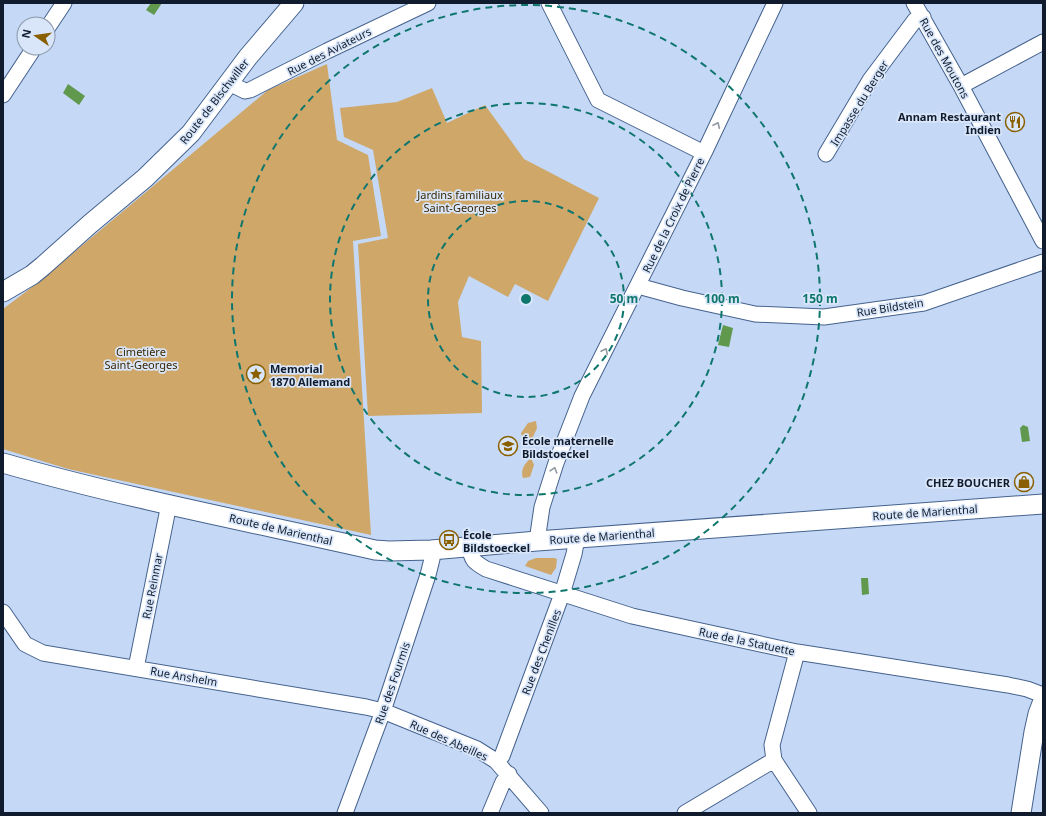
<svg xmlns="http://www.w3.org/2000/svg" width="1046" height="816" font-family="'Noto Sans',sans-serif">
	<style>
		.green { fill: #cea769 }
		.water { fill: #60984e }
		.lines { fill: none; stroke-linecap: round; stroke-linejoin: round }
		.minor-casing { stroke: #45628d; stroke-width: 17 }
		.tertiary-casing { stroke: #45628d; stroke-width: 21 }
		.minor { stroke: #fff; stroke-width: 15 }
		.tertiary { stroke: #fff; stroke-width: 19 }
		.oneway { stroke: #9399a1 }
		.ring { fill: none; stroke: #0f766e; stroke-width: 2; stroke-dasharray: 7 5 }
		.labels { text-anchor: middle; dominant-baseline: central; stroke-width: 3.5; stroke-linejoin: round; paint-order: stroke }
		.street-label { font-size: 11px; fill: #101c2e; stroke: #d9e6fa }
		.poi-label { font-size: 11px; font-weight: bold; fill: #101c2e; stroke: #d9e6fa; text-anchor: start }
		.park-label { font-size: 11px; fill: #3a2600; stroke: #d9e6fa }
		.centre { fill: #0f766e; stroke: #d9e6fa; stroke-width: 2 }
		.ring-label { font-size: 12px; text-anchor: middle; font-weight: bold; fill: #0f766e; stroke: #d9e6fa; stroke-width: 3.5; stroke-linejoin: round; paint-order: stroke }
	</style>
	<rect width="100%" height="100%" fill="#c5d9f7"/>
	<!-- green -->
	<path class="green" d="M 327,64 L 337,140 L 368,155 L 381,236 L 353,241 L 371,535 L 68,469 L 3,449 L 3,309 L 36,284 L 268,90 Z
		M 432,88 L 447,123 L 485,105 L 524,159 L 599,198 L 548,301 L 515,284 L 508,297 L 469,276 L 458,302 L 462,337 L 481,341 L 482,413 L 368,416 L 358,244 L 388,238 L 373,150 L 344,137 L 340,108 L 397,102 Z
		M 536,421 L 537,428 L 532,439 L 523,442 L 521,433 L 528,423 Z
		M 531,458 L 534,465 L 530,477 L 523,478 C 520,470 525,463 531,458 Z
		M 536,558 L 554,558 L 557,559 L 556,568 L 551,575 L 525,566 L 528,561 Z"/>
	<!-- water -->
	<path class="water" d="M 151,3 L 162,3 L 154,15 L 146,10 Z
		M 68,84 L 85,96 L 79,105 L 63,93 Z
		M 723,325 L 733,328 L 729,347 L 718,345 Z
		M 1023,425 L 1028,427 L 1030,441 L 1022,442 L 1020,428 Z
		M 861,578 L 868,578 L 869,594 L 862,595 Z"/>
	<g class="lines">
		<!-- minor casing -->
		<g class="minor-casing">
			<path id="minor" d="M 549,3 L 598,100 L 704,153
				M 914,3 L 961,86 L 1043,241
				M 48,27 L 64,3
				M 229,83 L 245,91 L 250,90 L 327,51 L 428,3
				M 961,86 L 1043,42
				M 3,95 L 34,48
				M 826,154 L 870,80 L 915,20 L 923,17
				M 638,286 L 682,298 L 755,314 L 824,317 L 924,303 L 1043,262
				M 537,541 L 542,507 L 556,463 L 582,396 L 704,153 L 775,3
				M 470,547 C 471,560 474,562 486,569 L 632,616 L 797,652 L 1008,685 L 1027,689 L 1043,695
				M 3,612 L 25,644 L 43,653 L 366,707 L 383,711 L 477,749 L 496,761 L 541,813
				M 797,652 L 772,745 L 774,760 L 809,813
				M 136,668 L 169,504
				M 496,761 L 502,756 L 562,594 L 574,554 L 577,538
				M 345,813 L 383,711 L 428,575 L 432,559 L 431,550
				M 490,813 L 503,782 L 509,774
				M 685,813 L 774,760"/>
		</g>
		<!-- tertiary casing -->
		<g class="tertiary-casing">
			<path id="tertiary" d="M 3,292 L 32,275 L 43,266 L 90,224 L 145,178 L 191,133 L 248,57 L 294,3
				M 3,463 C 125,498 251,522 375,550 L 389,551 L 431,550 L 537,541 L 1043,504
				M 1021,813 L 1034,732 L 1038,714 L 1043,701"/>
		</g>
		<!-- minor -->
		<use href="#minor" class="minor"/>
		<!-- tertiary -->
		<use href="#tertiary" class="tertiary"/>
	</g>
	<!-- one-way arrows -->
	<defs><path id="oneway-chevron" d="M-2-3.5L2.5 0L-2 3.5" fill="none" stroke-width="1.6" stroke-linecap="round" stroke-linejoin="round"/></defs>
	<g class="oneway">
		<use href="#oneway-chevron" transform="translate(717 125) rotate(-65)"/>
		<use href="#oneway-chevron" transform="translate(605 351) rotate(-63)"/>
		<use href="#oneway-chevron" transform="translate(554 470) rotate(-73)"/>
	</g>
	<!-- distance rings -->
	<g class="ring">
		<circle cx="526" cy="299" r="98"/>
		<circle cx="526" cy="299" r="196"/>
		<circle cx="526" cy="299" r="294"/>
	</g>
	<!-- icons -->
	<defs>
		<g id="restaurant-ring" transform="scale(1)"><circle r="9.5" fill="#d9e6fa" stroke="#895f00" stroke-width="1.5"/><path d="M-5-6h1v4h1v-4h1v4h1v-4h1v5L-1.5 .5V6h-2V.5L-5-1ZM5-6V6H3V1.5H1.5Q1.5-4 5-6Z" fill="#895f00"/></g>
		<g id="sight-ring" transform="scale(1)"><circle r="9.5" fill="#d9e6fa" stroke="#895f00" stroke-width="1.5"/><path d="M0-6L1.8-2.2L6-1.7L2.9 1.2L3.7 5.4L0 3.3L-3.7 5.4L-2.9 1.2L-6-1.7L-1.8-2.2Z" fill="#895f00"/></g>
		<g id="school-ring" transform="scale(1)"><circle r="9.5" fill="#d9e6fa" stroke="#895f00" stroke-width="1.5"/><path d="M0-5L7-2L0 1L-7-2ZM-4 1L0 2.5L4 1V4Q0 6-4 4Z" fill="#895f00"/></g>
		<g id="shop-ring" transform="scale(1)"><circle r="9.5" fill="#d9e6fa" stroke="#895f00" stroke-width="1.5"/><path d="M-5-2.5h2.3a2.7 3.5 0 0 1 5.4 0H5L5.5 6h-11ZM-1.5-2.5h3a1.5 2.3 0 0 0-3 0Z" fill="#895f00"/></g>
		<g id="bus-ring" transform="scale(1)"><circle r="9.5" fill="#d9e6fa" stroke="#895f00" stroke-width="1.5"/><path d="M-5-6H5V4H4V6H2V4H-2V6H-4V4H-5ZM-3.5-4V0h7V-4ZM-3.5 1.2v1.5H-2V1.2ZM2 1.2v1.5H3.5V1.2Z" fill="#895f00"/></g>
	</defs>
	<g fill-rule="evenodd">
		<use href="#restaurant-ring" x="1015" y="122"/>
		<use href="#sight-ring" x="256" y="374"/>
		<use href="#school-ring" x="508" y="446"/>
		<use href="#shop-ring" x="1024" y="482"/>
		<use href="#bus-ring" x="449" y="540"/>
	</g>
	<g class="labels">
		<!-- street labels -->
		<g class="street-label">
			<text transform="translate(329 51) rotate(-27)">Rue des Aviateurs</text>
			<text transform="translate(945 58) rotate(61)">Rue des Moutons</text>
			<text transform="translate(214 101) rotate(-52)">Route de Bischwiller</text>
			<text transform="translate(859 103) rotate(-58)">Impasse du Berger</text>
			<text transform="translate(673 215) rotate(-64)">Rue de la Croix de Pierre</text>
			<text transform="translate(890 307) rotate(-9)">Rue Bildstein</text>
			<text transform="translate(925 512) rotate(-4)">Route de Marienthal</text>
			<text transform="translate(281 529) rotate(13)">Route de Marienthal</text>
			<text transform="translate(602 536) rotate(-4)">Route de Marienthal</text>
			<text transform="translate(152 586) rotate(-79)">Rue Reinmar</text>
			<text transform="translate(747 641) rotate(12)">Rue de la Statuette</text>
			<text transform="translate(541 652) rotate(-69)">Rue des Chenilles</text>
			<text transform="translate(184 676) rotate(10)">Rue Anshelm</text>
			<text transform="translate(392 683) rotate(-71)">Rue des Fourmis</text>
			<text transform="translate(449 740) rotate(24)">Rue des Abeilles</text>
		</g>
		<!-- poi labels -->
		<g class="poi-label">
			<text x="1001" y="116" text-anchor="end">Annam Restaurant<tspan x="1001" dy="13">Indien</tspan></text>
			<text x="270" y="368">Memorial<tspan x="270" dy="13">1870 Allemand</tspan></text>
			<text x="522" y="440">École maternelle<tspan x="522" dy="13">Bildstoeckel</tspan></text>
			<text x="1010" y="482" text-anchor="end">CHEZ BOUCHER</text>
			<text x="463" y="534">École<tspan x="463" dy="13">Bildstoeckel</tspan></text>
		</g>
		<!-- park labels -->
		<g class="park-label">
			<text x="460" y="194">Jardins familiaux<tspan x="460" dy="13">Saint-Georges</tspan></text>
			<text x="141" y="351">Cimetière<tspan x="141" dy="13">Saint-Georges</tspan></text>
		</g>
	</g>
	<circle cx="526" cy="299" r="6" class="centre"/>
	<g class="ring-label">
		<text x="624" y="303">50 m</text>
		<text x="722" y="303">100 m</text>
		<text x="820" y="303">150 m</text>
	</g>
	<!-- border -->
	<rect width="1046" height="816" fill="none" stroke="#101c2e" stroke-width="8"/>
	<!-- north arrow -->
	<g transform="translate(36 36) rotate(283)"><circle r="19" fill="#d9e6fa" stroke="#8995a8"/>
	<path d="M0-3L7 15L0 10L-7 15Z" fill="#895f00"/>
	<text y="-6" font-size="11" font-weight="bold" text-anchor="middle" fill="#101c2e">N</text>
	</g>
</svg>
